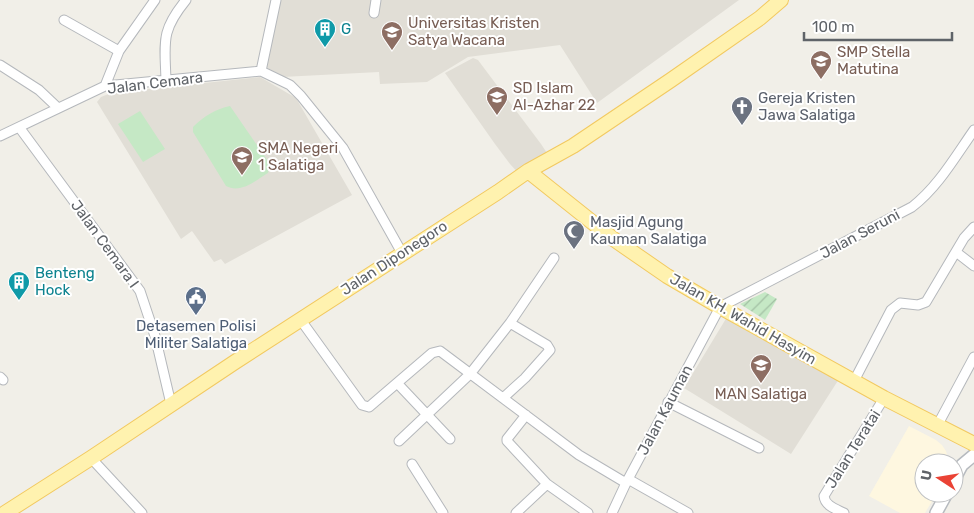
<svg xmlns="http://www.w3.org/2000/svg" width="974" height="513" font-family="Rubik,sans-serif">
	<style>
		.commercial { fill: #fef7e0 }
		.education { fill: #e1ded6 }
		.grass { fill: #c5e8c5 }
		.garden { fill: url(#garden-furrows) }
		.lines { fill: none; stroke-linecap: round; stroke-linejoin: round }
		.street-casing { stroke: #b5b8bc; stroke-width: 11 }
		.secondary-casing { stroke: #b6babf; stroke-width: 14 }
		.primary-casing { stroke: #f2c960; stroke-width: 16 }
		.street { stroke: #fff; stroke-width: 9 }
		.secondary { stroke: #fff; stroke-width: 11 }
		.primary { stroke: #fff2af; stroke-width: 14 }
		.labels { text-anchor: middle; dominant-baseline: central; stroke-width: 4; stroke-linejoin: round; paint-order: stroke }
		.education-label { font-size: 15px; fill: #785e54; stroke: #fff; text-anchor: start }
		.culture-label { font-size: 15px; fill: #0d838f; stroke: #fff; text-anchor: start }
		.street-label { font-size: 15px; fill: #5f6368; stroke: #fff }
		.worship-label { font-size: 15px; fill: #5b616d; stroke: #fff; text-anchor: start }
		.service-label { font-size: 15px; fill: #4e5e75; stroke: #fff }
	</style>
	<defs>
		<pattern id="garden-furrows" width="10" height="10" patternUnits="userSpaceOnUse" patternTransform="scale(1.25)"><rect width="10" height="10" fill="#c5e8c5"/><path d="M-1 1l2-2M0 10L10 0M9 11l2-2" fill="none" stroke="#a3c0a4"/></pattern>
	</defs>
	<rect width="100%" height="100%" fill="#f1efe8"/>
	<!-- commercial -->
	<path class="commercial" d="M 909,426 L 936,440 L 942,445 L 946,451 L 949,463 L 924,463 L 924,493 L 937,493 L 925,513 L 900,513 L 869,496 Z"/>
	<!-- education -->
	<path class="education" d="M 279,0 L 739,0 L 597,103 L 560,45 L 468,57 L 427,82 L 380,84 L 379,72 L 282,77 L 266,67 Z
		M 473,58 L 478,60 L 541,144 L 551,159 L 522,177 L 510,164 L 495,144 L 445,73 Z
		M 260,77 L 296,98 L 352,195 L 225,264 L 221,259 L 214,262 L 192,231 L 181,239 L 97,102 L 101,97 L 111,93 Z
		M 727,317 L 839,379 L 791,454 L 684,388 Z"/>
	<!-- grass -->
	<path class="grass" d="M 230,106 L 270,164 L 268,173 C 256,180 241,194 226,186 L 193,132 L 193,127 C 204,116 216,109 230,106 Z
		M 140,111 L 165,149 L 143,162 L 118,124 Z"/>
	<!-- garden -->
	<path class="garden" d="M 765,292 L 777,299 L 765,320 L 740,304 Z"/>
	<g class="lines">
		<!-- street casing -->
		<g class="street-casing">
			<path id="street" d="M 374,13 L 376,0
				M 64,20 L 119,51
				M 0,65 L 39,90 L 58,108
				M 261,71 L 276,0
				M 166,81 C 165,42 160,32 186,0
				M 105,86 L 119,51 L 155,0
				M 19,127 L 140,291 L 155,336 L 171,404
				M 0,136 L 105,86 L 261,71 L 290,85 L 301,96 L 343,148 L 402,253
				M 956,252 L 974,266
				M 300,319 L 362,405 L 369,407 L 432,353 L 440,351 L 579,455 L 626,483
				M 0,377 L 3,380
				M 854,381 L 891,310 L 900,303 L 918,305 L 926,302 L 964,238 L 974,227
				M 398,384 L 450,439
				M 503,398 L 525,378 L 550,350 L 547,345 L 510,323
				M 668,402 L 759,448
				M 526,415 L 507,439 L 507,441 L 547,484
				M 937,426 L 974,357
				M 399,441 L 470,374 L 510,323 L 554,258
				M 91,458 L 142,513
				M 412,464 L 443,513
				M 628,479 L 688,513
				M 516,513 L 547,484 L 588,513
				M 612,513 L 626,483 L 720,307 L 912,207 C 938,187 955,157 974,130
				M 844,513 C 836,509 825,506 824,496 L 884,398"/>
		</g>
		<!-- secondary casing -->
		<g class="secondary-casing">
			<path id="secondary" d="M 954,480 L 962,465 L 974,455
				M 936,513 L 947,493"/>
		</g>
		<!-- primary casing -->
		<g class="primary-casing">
			<path id="primary" d="M 528,171 L 612,238 L 667,276 L 720,307 L 884,398 L 974,444
				M 5,513 L 91,458 L 235,362 L 498,192 L 528,171 L 573,146 L 671,80 L 760,18 L 781,0"/>
		</g>
		<!-- street -->
		<use href="#street" class="street"/>
		<!-- secondary -->
		<use href="#secondary" class="secondary"/>
		<!-- primary -->
		<use href="#primary" class="primary"/>
	</g>
	<!-- icons -->
	<defs>
		<g id="building-pin" transform="scale(1.125)"><path d="M0 17L-7.5 6A9.5 9.5 0 1 1 7.5 6Z" fill="#0f9aa8" stroke="#fff"/><path d="M-4-6H4V6H1V3H-1V6H-4ZM-2.5-4.3h1.7v1.8h-1.7ZM.8-4.3h1.7v1.8H.8ZM-2.5-1h1.7V.8h-1.7ZM.8-1h1.7V.8H.8Z" fill="#fff"/></g>
		<g id="university-pin" transform="scale(1.125)"><path d="M0 17L-7.5 6A9.5 9.5 0 1 1 7.5 6Z" fill="#8d6e63" stroke="#fff"/><path d="M0-5L7-2L0 1L-7-2ZM-4 1L0 2.5L4 1V4Q0 6-4 4Z" fill="#fff"/></g>
		<g id="school-pin" transform="scale(1.125)"><path d="M0 17L-7.5 6A9.5 9.5 0 1 1 7.5 6Z" fill="#8d6e63" stroke="#fff"/><path d="M0-5L7-2L0 1L-7-2ZM-4 1L0 2.5L4 1V4Q0 6-4 4Z" fill="#fff"/></g>
		<g id="church-pin" transform="scale(1.125)"><path d="M0 17L-7.5 6A9.5 9.5 0 1 1 7.5 6Z" fill="#6b7280" stroke="#fff"/><path d="M-1.2-6h2.4v3.5h3.3v2.4h-3.3V6h-2.4V-.1h-3.3v-2.4h3.3Z" fill="#fff"/></g>
		<g id="mosque-pin" transform="scale(1.125)"><path d="M0 17L-7.5 6A9.5 9.5 0 1 1 7.5 6Z" fill="#6b7280" stroke="#fff"/><path d="M3.5-4.9A6 6 0 1 0 3.5 4.9A5 5 0 1 1 3.5-4.9Z" fill="#fff"/></g>
		<g id="civic-pin" transform="scale(1.125)"><path d="M0 17L-7.5 6A9.5 9.5 0 1 1 7.5 6Z" fill="#5c6f8a" stroke="#fff"/><path d="M-.6-6.5H3V-4.5H.6V-3L4-1V1h2V6H-6V1h2V-1L-.6-3ZM-1.2 2.5V6h2.4V2.5Z" fill="#fff"/></g>
	</defs>
	<g fill-rule="evenodd">
		<use href="#building-pin" x="325" y="29"/>
		<use href="#university-pin" x="392" y="32"/>
		<use href="#school-pin" x="821" y="61"/>
		<use href="#school-pin" x="497" y="97"/>
		<use href="#church-pin" x="742" y="107"/>
		<use href="#school-pin" x="242" y="157"/>
		<use href="#mosque-pin" x="574" y="231"/>
		<use href="#building-pin" x="19" y="282"/>
		<use href="#civic-pin" x="196" y="297"/>
		<use href="#school-pin" x="761" y="365"/>
	</g>
	<g class="labels">
		<!-- education labels -->
		<g class="education-label">
			<text x="408" y="23">Universitas Kristen<tspan x="408" dy="17">Satya Wacana</tspan></text>
			<text x="837" y="52">SMP Stella<tspan x="837" dy="17">Matutina</tspan></text>
			<text x="513" y="88">SD Islam<tspan x="513" dy="17">Al-Azhar 22</tspan></text>
			<text x="258" y="148">SMA Negeri<tspan x="258" dy="17">1 Salatiga</tspan></text>
			<text x="761" y="394" text-anchor="middle">MAN Salatiga</text>
		</g>
		<!-- culture labels -->
		<g class="culture-label">
			<text x="341" y="29">G</text>
			<text x="35" y="273">Benteng<tspan x="35" dy="17">Hock</tspan></text>
		</g>
		<!-- street labels -->
		<g class="street-label">
			<text transform="translate(155 83) rotate(-7)">Jalan Cemara</text>
			<text transform="translate(860 234) rotate(-28)">Jalan Seruni</text>
			<text transform="translate(105 244) rotate(54)">Jalan Cemara I</text>
			<text transform="translate(394 258) rotate(-33)">Jalan Diponegoro</text>
			<text transform="translate(743 319) rotate(30)">Jalan KH. Wahid Hasyim</text>
			<text transform="translate(665 410) rotate(-62)">Jalan Kauman</text>
			<text transform="translate(853 449) rotate(-58)">Jalan Teratai</text>
		</g>
		<!-- worship labels -->
		<g class="worship-label">
			<text x="758" y="98">Gereja Kristen<tspan x="758" dy="17">Jawa Salatiga</tspan></text>
			<text x="590" y="222">Masjid Agung<tspan x="590" dy="17">Kauman Salatiga</tspan></text>
		</g>
		<!-- service labels -->
		<g class="service-label">
			<text x="196" y="326">Detasemen Polisi<tspan x="196" dy="17">Militer Salatiga</tspan></text>
		</g>
	</g>
	<!-- north arrow -->
	<g transform="translate(939 478) rotate(282)"><circle r="24" fill="#ffffff" stroke="#bfc1c3"/>
	<path d="M0-4L9 19L0 12L-9 19Z" fill="#ea4335"/>
	<text y="-8" font-size="14" font-weight="bold" text-anchor="middle" fill="#5f6368">U</text>
	</g>
	<!-- scale -->
	<path d="M804 32v8h148v-8" fill="none" stroke="#5f6368" stroke-width="2.5"/>
	<text x="812" y="32" font-size="15" fill="#5f6368" stroke="#ffffff" stroke-width="4" paint-order="stroke">100 m</text>
</svg>
